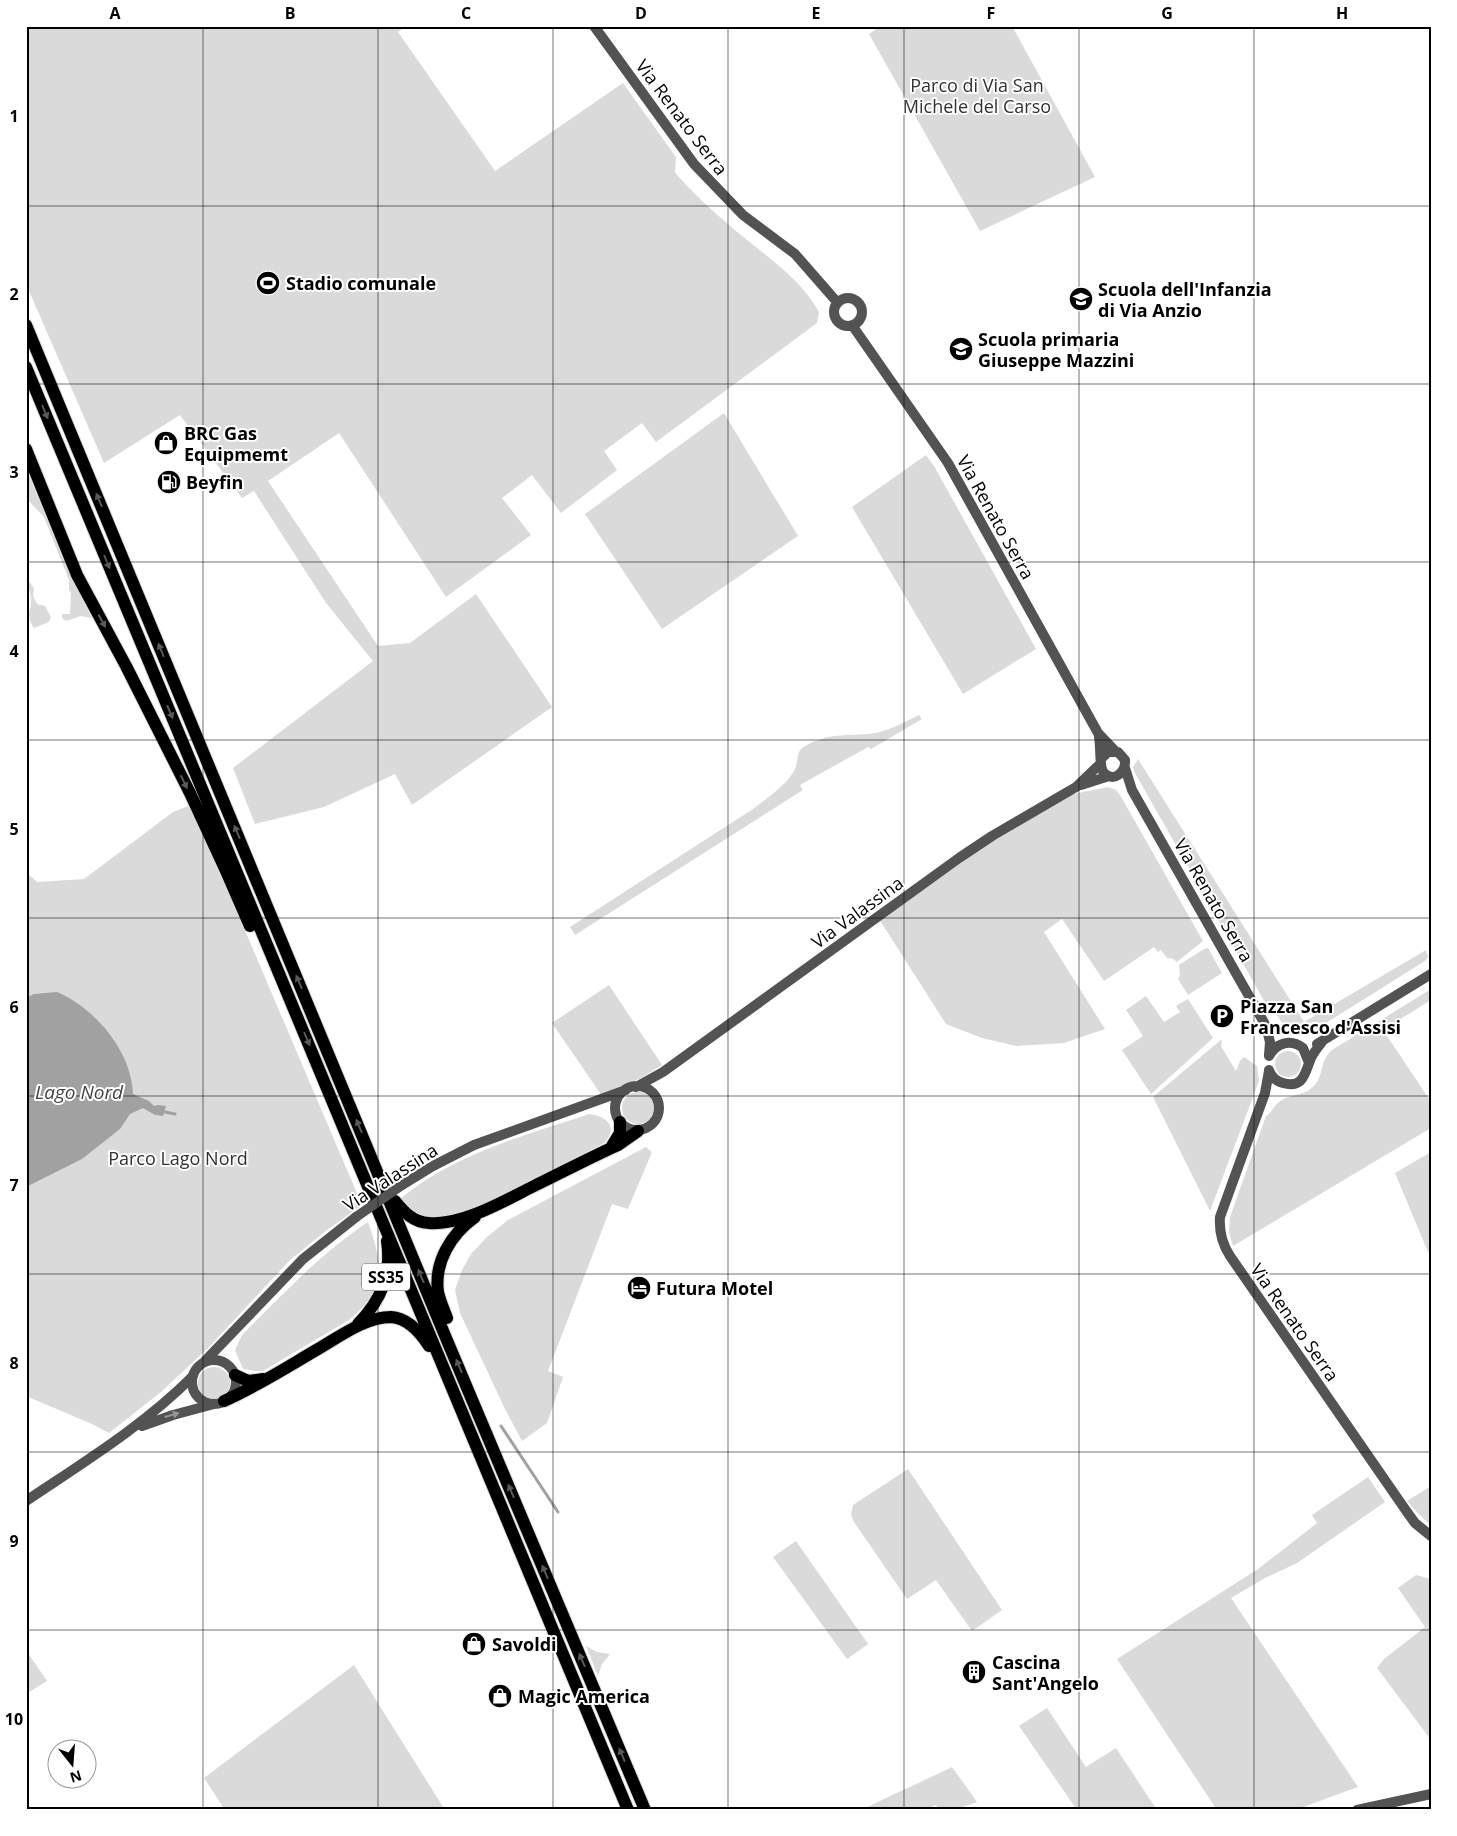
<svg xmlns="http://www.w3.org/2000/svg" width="1457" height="1836" font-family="'Open Sans',sans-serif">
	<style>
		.green { fill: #dadada }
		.water { fill: #a1a1a1 }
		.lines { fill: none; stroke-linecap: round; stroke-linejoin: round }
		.stream { stroke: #a1a1a1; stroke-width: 3 }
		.trunk-casing { stroke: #dbdbdb; stroke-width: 14 }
		.tertiary { stroke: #535353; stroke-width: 10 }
		.trunk { stroke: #000; stroke-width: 12 }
		.tertiary-bridge { stroke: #535353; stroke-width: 10 }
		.oneway { fill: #595959 }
		.oneway2 { fill: #989898 }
		.grid { fill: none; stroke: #000; stroke-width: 1; stroke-opacity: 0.55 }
		.labels { text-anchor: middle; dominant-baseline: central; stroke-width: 4; stroke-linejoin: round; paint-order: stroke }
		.shield { fill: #fff; stroke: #4c4c4c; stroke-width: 1 }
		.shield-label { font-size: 16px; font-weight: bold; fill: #000 }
		.park-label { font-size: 18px; fill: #313131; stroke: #fff }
		.street-label { font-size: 18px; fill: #000; stroke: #fff }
		.poi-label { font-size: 18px; font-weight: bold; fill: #000; stroke: #fff; text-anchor: start }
		.water-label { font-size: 19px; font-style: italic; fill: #424242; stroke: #fff }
		.neatline { fill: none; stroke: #000; stroke-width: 2 }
		.grid-label { font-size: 16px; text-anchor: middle; font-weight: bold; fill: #000 }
	</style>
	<rect width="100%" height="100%" fill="#fff"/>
	<!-- green -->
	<path class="green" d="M 26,26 L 406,26 L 398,32 L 495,171 L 623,83 L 676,157 L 675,172 L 678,176 C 693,193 710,209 728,224 C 760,253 798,274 819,312 L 817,323 L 656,442 L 642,423 L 604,451 L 617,470 L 561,513 L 532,475 L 502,498 L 531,535 L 446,597 L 339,433 L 268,481 L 378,646 L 410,643 L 476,594 L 552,707 L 412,805 L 395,774 L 324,807 L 255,824 L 233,768 L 373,661 L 326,603 L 254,491 L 242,498 L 180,415 L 104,463 L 26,284 Z
		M 881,26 L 1012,26 L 1095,177 L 980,231 L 869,34 Z
		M 724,413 L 798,536 L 662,629 L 585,514 Z
		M 926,455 L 934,466 L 1036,649 L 963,694 L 852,507 Z
		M 26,468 L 68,570 L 92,618 L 81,616 L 66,621 L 62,618 L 62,614 L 70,614 L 71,592 L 69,591 L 69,580 L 44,517 L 26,498 Z
		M 26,578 L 34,588 L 33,596 L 37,604 L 45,606 L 51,617 L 49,622 L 34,628 C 25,615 32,611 31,597 C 30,590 26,585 26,578 Z
		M 919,715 L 922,719 L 871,749 L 868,747 L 800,785 L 803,790 L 575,935 L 570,927 L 753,809 C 765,800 789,783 795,769 C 799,761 795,751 805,746 C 829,733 843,736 869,734 C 887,732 903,723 919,715 Z
		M 1138,759 L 1304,1022 L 1426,950 L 1428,957 L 1425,961 L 1318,1028 L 1304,1030 L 1282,1023 L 1278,1016 L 1271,1013 L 1135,773 L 1133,767 Z
		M 1108,787 L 1116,790 L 1120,795 L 1203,941 L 1177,962 L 1173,959 L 1167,958 L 1161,950 L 1158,952 L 1154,947 L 1104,981 L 1062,919 L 1044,932 L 1105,1029 L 1064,1043 L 1016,1046 L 982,1038 L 946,1024 L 879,919 L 984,845 L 1073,794 Z
		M 188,806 L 206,839 L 362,1205 L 327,1230 L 290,1260 L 208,1348 L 161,1392 L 109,1433 L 92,1424 L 26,1396 L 26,872 L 37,882 L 84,879 L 173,812 Z
		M 1208,948 L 1222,973 L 1188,995 L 1178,979 L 1180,976 L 1179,965 L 1204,949 Z
		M 609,985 L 662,1065 L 641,1078 L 602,1096 L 552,1023 Z
		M 1431,989 L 1431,1000 L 1383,1030 L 1431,1102 L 1431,1128 L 1233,1246 L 1229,1232 L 1230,1217 L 1266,1116 C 1272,1113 1273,1106 1279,1102 C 1292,1092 1306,1098 1317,1082 C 1324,1070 1320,1061 1332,1050 Z
		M 1146,996 L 1164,1022 L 1180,1012 L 1176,1006 L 1188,999 L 1213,1038 L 1151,1094 L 1122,1050 L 1143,1036 L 1126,1010 Z
		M 1222,1039 L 1221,1046 L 1236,1071 L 1240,1061 L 1244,1057 L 1257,1066 L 1259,1081 L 1210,1211 L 1153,1097 Z
		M1275 1064a13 13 0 1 1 26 0a13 13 0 1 1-26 0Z
		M622 1108a16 16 0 1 1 32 0a16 16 0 1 1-32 0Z
		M 589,1114 C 607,1116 619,1127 604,1143 L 484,1205 L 443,1218 L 423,1216 L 412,1211 L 400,1199 C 454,1154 523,1136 589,1114 Z
		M 646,1147 L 652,1152 L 628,1209 L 612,1204 L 548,1371 L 563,1377 L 547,1423 L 522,1441 L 505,1409 L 460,1313 L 455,1290 L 462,1270 L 471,1254 L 487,1237 L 508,1220 Z
		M 1431,1152 L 1431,1251 L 1428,1252 L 1395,1173 Z
		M 368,1222 C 383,1265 387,1288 349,1320 L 263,1371 L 255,1371 L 243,1369 L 235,1350 L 242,1335 C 282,1295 321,1253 368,1222 Z
		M198 1383a16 16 0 1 1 32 0a16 16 0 1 1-32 0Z
		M 908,1469 L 1002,1610 L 972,1631 L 936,1580 L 907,1599 L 854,1522 L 851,1515 L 853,1505 Z
		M 1368,1477 L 1385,1502 L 1297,1563 L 1265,1578 L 1231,1598 L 1358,1787 L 1295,1810 L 1217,1810 L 1117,1659 L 1258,1569 L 1317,1523 L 1312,1515 Z
		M 1431,1486 L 1431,1526 L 1415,1510 L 1407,1501 Z
		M 796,1541 L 868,1644 L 847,1659 L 773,1557 Z
		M 1416,1575 L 1431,1579 L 1431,1740 L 1377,1668 L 1384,1659 L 1425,1627 L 1398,1588 Z
		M 586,1646 L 597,1652 L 610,1654 L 602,1664 L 598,1676 Z
		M 26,1650 L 47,1681 L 26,1694 Z
		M 354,1665 L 445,1810 L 225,1810 L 204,1778 Z
		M 1047,1708 L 1086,1767 L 1116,1748 L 1157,1810 L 1077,1810 L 1019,1726 Z
		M 952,1767 L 977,1802 C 965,1807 952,1810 939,1810 L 936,1805 L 923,1810 L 862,1810 C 892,1794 922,1782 952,1767 Z"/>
	<!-- water -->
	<path class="water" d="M 57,992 C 95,1008 132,1052 133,1094 L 149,1101 L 154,1106 L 158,1105 L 166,1106 L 163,1116 L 155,1115 L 143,1108 L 130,1114 L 120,1129 L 82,1159 L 26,1187 L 26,998 L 34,994 Z"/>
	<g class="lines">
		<!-- stream -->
		<path class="stream" d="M 165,1112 L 175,1114
			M 501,1426 L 558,1512"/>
		<!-- trunk casing -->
		<g class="trunk-casing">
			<path id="trunk" d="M 26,325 L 446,1338 L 645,1810
				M 26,367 L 628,1810
				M 26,449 L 77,575 L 126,666 L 190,793 L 226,871 L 250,926
				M 612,1146 L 620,1133 L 620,1122
				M 395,1201 C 405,1213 413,1222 429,1223 C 461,1226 504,1201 532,1187 C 561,1173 589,1158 618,1145 L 638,1131
				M 447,1318 C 444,1310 440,1301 438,1292 C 434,1262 451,1234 475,1217
				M 358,1324 C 381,1300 392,1275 387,1241
				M 235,1375 L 248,1381 L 263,1379
				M 224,1401 C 256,1387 287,1367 318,1349 C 339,1337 365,1317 391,1317 C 408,1318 420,1332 429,1346"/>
		</g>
		<!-- tertiary -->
		<path class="tertiary" d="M 594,26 L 694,164 L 743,215 L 795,254 L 837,302
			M834 312a14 14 0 1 1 28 0a14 14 0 1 1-28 0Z
			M 852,325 L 948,463 L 1098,733 L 1115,751
			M 1099,737 C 1101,746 1099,768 1104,773 C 1114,783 1126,772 1125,760 L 1118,752 L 1108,752 L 1102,758
			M 1125,768 L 1132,790 L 1266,1026 L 1270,1042 L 1269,1055
			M 1081,785 L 1109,776
			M 1317,1044 L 1431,974
			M 1269,1056 C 1277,1042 1291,1039 1303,1048 L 1309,1063
			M 1269,1070 C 1271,1076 1276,1081 1283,1083 C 1304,1089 1305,1072 1311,1058 C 1314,1052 1318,1047 1322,1042
			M 1269,1071 L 1265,1093 L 1220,1217 C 1219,1231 1222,1244 1230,1256 L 1407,1512 L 1415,1523 L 1431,1536
			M615 1108a22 22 0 1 1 44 0a22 22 0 1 1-44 0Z
			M 636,1087 L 663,1072 L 959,858 L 992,836 L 1076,787 L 1100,764
			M 402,1185 L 433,1166 L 474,1145 L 626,1090
			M192 1382a22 22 0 1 1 44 0a22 22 0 1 1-44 0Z
			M 205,1361 L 303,1259 L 356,1217
			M 142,1426 L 173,1415 L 214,1404
			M 26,1501 C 84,1462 143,1426 192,1377
			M 1357,1810 L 1431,1794"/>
		<!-- trunk -->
		<use href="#trunk" class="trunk"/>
		<!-- tertiary-bridge -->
		<path class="tertiary-bridge" d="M 356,1217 L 402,1185"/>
	</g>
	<!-- one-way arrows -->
	<defs><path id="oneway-solid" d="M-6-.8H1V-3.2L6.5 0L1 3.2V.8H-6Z" transform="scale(1.25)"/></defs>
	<g class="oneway">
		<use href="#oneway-solid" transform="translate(45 412) rotate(67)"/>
		<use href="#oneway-solid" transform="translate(99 500) rotate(-113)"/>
		<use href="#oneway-solid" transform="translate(107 562) rotate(67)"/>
		<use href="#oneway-solid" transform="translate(102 621) rotate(61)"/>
		<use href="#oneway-solid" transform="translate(161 650) rotate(-112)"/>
		<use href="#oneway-solid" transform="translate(170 712) rotate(67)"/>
		<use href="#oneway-solid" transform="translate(184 782) rotate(64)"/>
		<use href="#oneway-solid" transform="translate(237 832) rotate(-113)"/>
		<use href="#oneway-solid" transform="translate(299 982) rotate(-113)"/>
		<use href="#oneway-solid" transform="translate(307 1039) rotate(67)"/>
		<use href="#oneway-solid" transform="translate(359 1126) rotate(-113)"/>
		<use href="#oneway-solid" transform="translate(421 1276) rotate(-112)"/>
		<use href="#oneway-solid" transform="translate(459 1366) rotate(-113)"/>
		<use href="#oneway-solid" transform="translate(511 1491) rotate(-113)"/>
		<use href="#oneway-solid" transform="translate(545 1572) rotate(-113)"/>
		<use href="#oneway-solid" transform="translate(582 1660) rotate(-113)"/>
		<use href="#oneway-solid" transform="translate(622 1755) rotate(-113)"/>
	</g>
	<use class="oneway2" href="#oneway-solid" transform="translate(172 1415) rotate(-16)"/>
	<!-- grid -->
	<path class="grid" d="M 203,26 L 203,1810M 378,26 L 378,1810M 553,26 L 553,1810M 728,26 L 728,1810M 904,26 L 904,1810M 1079,26 L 1079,1810M 1254,26 L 1254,1810M 26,206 L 1431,206M 26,384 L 1431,384M 26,562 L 1431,562M 26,740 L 1431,740M 26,918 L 1431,918M 26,1096 L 1431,1096M 26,1274 L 1431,1274M 26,1452 L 1431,1452M 26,1630 L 1431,1630"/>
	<!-- icons -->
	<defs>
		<g id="stadium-disc" transform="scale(1.25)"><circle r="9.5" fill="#000" stroke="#fff"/><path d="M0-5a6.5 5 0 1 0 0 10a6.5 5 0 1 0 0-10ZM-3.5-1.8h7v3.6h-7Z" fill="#fff"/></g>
		<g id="school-disc" transform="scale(1.25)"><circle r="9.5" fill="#000" stroke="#fff"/><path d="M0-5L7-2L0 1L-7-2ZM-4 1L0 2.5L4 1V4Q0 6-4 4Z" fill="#fff"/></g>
		<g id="shop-disc" transform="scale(1.25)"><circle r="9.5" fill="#000" stroke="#fff"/><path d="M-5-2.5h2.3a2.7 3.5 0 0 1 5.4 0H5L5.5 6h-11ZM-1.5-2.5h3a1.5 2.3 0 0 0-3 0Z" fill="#fff"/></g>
		<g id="fuel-disc" transform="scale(1.25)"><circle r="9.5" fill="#000" stroke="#fff"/><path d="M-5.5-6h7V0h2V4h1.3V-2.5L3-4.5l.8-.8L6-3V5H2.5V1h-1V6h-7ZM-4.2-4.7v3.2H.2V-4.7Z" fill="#fff"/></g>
		<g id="parking-disc" transform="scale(1.25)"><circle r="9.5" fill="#000" stroke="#fff"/><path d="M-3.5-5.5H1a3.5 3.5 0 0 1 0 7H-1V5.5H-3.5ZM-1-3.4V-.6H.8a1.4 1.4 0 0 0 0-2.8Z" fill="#fff"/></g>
		<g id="hotel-disc" transform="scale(1.25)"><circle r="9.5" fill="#000" stroke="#fff"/><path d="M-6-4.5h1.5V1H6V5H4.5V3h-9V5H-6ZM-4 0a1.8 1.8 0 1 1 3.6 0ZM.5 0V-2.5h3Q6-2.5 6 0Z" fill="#fff"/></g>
		<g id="building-disc" transform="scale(1.25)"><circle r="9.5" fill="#000" stroke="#fff"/><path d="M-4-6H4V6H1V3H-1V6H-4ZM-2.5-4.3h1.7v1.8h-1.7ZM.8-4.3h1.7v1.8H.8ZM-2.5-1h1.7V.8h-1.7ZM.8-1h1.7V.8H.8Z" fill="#fff"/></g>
	</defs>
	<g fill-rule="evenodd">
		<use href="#stadium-disc" x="268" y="283"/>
		<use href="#school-disc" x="1081" y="299"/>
		<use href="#school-disc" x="961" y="349"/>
		<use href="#shop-disc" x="166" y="443"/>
		<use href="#fuel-disc" x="169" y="482"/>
		<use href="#parking-disc" x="1222" y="1016"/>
		<use href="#hotel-disc" x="639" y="1288"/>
		<use href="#shop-disc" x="474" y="1644"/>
		<use href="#building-disc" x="974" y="1672"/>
		<use href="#shop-disc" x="500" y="1696"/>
	</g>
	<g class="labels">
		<!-- shield labels -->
		<rect class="shield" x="362" y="1263.5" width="48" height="27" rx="4"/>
		<g class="shield-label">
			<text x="386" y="1277">SS35</text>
		</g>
		<!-- park labels -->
		<g class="park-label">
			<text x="977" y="85">Parco di Via San<tspan x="977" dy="21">Michele del Carso</tspan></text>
			<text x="178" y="1158">Parco Lago Nord</text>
		</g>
		<!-- street labels -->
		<g class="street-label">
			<text transform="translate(682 117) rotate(53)">Via Renato Serra</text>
			<text transform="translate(996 517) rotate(61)">Via Renato Serra</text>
			<text transform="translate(1214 900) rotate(60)">Via Renato Serra</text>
			<text transform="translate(857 912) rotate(-36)">Via Valassina</text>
			<text transform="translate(390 1177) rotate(-33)">Via Valassina</text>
			<text transform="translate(1295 1322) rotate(55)">Via Renato Serra</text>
		</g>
		<!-- poi labels -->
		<g class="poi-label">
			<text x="286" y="283">Stadio comunale</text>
			<text x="1098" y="289">Scuola dell'Infanzia<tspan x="1098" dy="21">di Via Anzio</tspan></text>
			<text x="978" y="339">Scuola primaria<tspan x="978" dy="21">Giuseppe Mazzini</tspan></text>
			<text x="184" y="433">BRC Gas<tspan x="184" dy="21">Equipmemt</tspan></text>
			<text x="186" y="482">Beyfin</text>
			<text x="1240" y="1006">Piazza San<tspan x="1240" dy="21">Francesco d'Assisi</tspan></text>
			<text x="656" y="1288">Futura Motel</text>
			<text x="492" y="1644">Savoldi</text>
			<text x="992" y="1662">Cascina<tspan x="992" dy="21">Sant'Angelo</tspan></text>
			<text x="518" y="1696">Magic America</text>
		</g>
		<!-- water labels -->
		<g class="water-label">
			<text x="79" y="1092">Lago Nord</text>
		</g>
	</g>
	<!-- border -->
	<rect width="1457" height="1836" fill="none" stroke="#ffffff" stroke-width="55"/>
	<!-- north arrow -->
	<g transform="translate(72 1764) rotate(163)"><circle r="24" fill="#ffffff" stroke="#999999"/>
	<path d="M0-4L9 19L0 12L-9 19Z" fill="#000000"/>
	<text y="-8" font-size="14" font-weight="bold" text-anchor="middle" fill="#000000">N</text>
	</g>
	<rect x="28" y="28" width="1402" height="1780" class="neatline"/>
	<g class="grid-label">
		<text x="115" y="19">A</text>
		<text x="290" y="19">B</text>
		<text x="466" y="19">C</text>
		<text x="641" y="19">D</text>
		<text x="816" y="19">E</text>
		<text x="991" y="19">F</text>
		<text x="1167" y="19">G</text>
		<text x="1342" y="19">H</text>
		<text x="14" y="122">1</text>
		<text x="14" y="300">2</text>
		<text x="14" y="478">3</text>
		<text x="14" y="657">4</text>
		<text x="14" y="835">5</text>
		<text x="14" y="1013">6</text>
		<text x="14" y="1191">7</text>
		<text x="14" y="1369">8</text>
		<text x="14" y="1547">9</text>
		<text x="14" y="1725">10</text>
	</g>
</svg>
